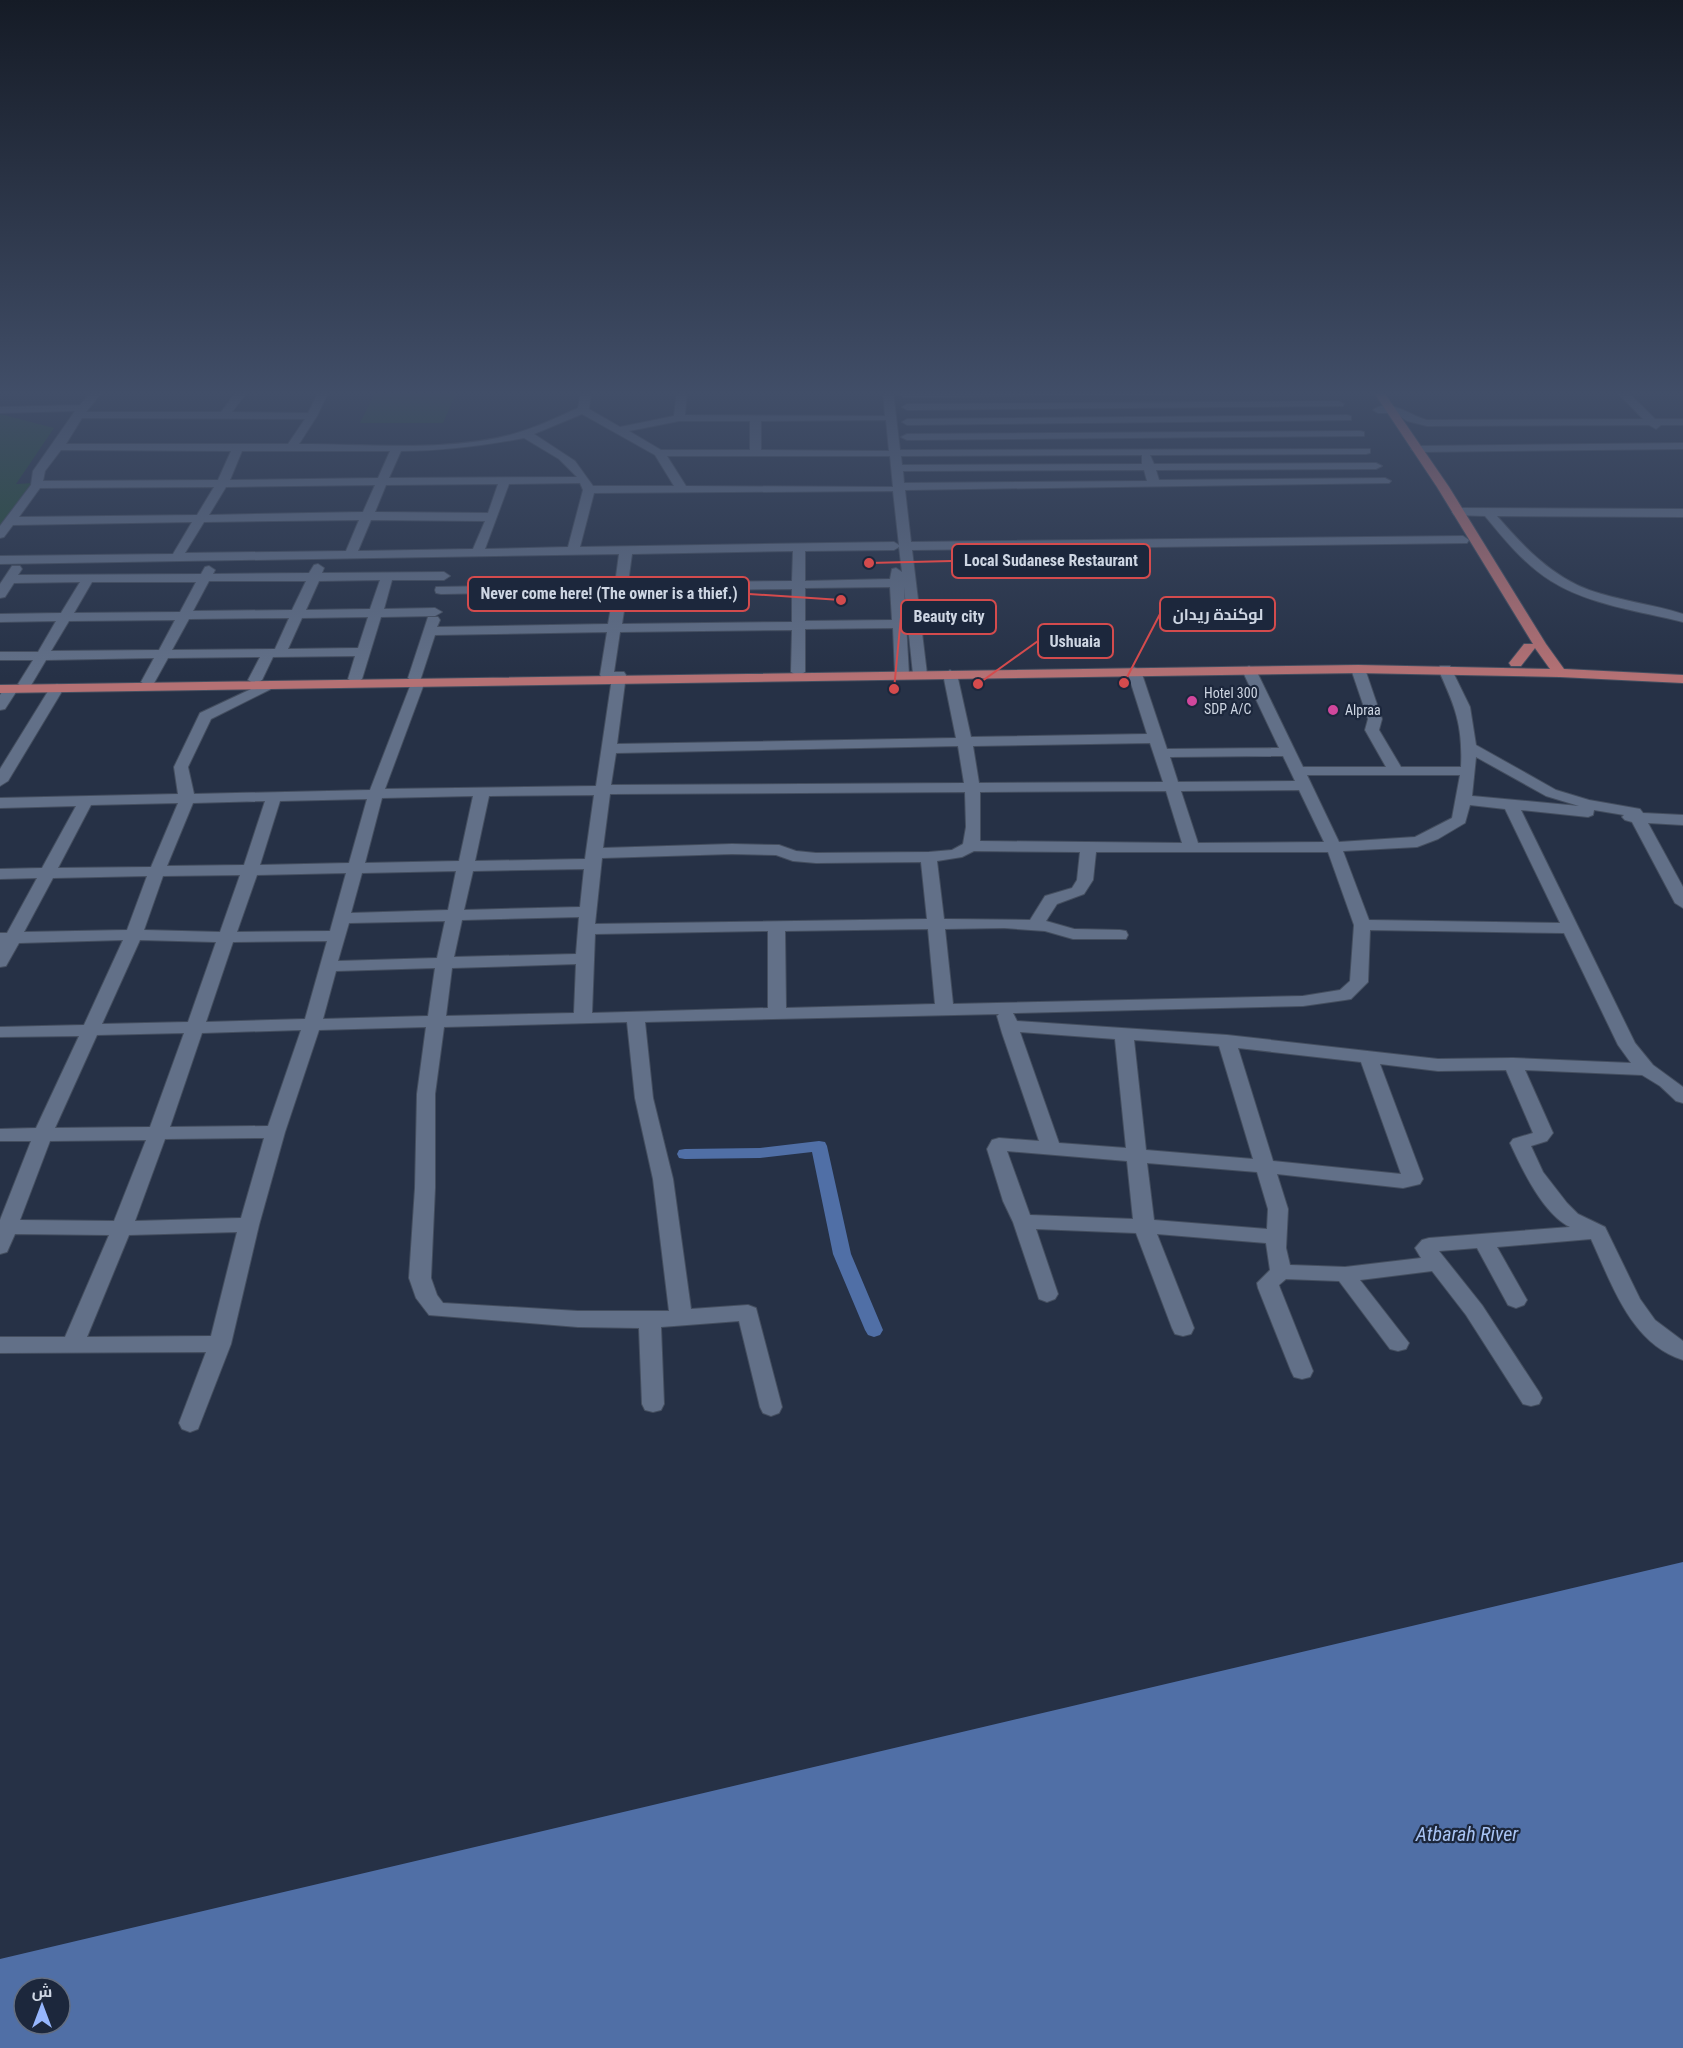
<svg xmlns="http://www.w3.org/2000/svg" width="1683" height="2048" font-family="'Roboto Condensed',Cairo,sans-serif">
	<style>
		.green { fill: #244d34 }
		.water { fill: #506fa6; fill-rule: evenodd }
		.lines { fill: none; stroke-linecap: round; stroke-linejoin: round }
		.canal { fill: #506fa6; fill-rule: evenodd }
		.minor-casing { stroke: #444e5f; stroke-width: 2 }
		.major-casing { stroke: #444e5f; stroke-width: 2 }
		.minor { fill: #627088; fill-rule: evenodd }
		.major { fill: #b57174; fill-rule: evenodd }
		.hotel-dot { fill: #d1479c; stroke: #1c273c; stroke-width: 2 }
		.labels { text-anchor: middle; dominant-baseline: central; stroke-width: 4.5; stroke-linejoin: round; paint-order: stroke }
		.far-poi-label { font-size: 14px; fill: #ced6e3; stroke: #1c273c; text-anchor: start }
		.near-water-label { font-size: 20px; font-style: italic; fill: #a8c3f3; stroke: #1c273c }
		.leader { fill: none; stroke: #d44b4d; stroke-width: 2 }
		.callout-dot { fill: #d44b4d; stroke: #1c273c; stroke-width: 2 }
		.callout { fill: #1c273c; stroke: #d44b4d; stroke-width: 2 }
		.callout-label { font-size: 16px; text-anchor: middle; font-weight: bold; fill: #ced6e3 }
	</style>
	<rect width="100%" height="100%" fill="#263146"/>
	<!-- green -->
	<path class="green" d="M 376,391 L 457,391 L 443,423 L 360,423 Z
		M 0,414 L 54,428 L 16,484 L 35,483 L 0,529 Z"/>
	<!-- water -->
	<path class="water" d="M 1683,1562 L 1683,2048 L 0,2048 L 0,1959 ZM 24,1988 L 60,1988 L 60,2024 L 24,2024 Z"/>
	<g class="lines">
		<!-- canal -->
		<path class="canal" d="M 819,1141 L 825,1142 L 827,1146 L 851,1254 L 883,1330 L 880,1335 L 874,1337 L 868,1335 L 865,1330 L 833,1254 L 812,1152 L 760,1158 L 685,1159 L 679,1158 L 677,1154 L 679,1150 L 685,1149 L 760,1148 Z"/>
		<!-- minor casing -->
		<g class="minor-casing">
			<path id="minor" d="M 92,391 L 103,391 L 86,412 L 221,412 L 237,391 L 248,391 L 232,412 L 308,413 L 319,391 L 329,391 L 317,416 L 299,444 C 368,444 458,453 523,431 C 542,425 560,416 578,408 L 581,391 L 591,391 L 589,409 L 620,427 L 674,416 L 677,391 L 687,391 L 685,415 L 885,416 L 883,391 L 893,391 L 900,450 L 1370,449 L 1370,453 L 1366,454 L 1150,455 L 1154,464 L 1376,463 L 1382,466 L 1376,469 L 1156,470 L 1159,480 L 1385,478 L 1391,481 L 1389,483 L 905,490 L 911,542 L 1463,536 L 1469,540 L 1467,543 L 912,550 L 927,674 L 925,677 L 915,677 L 913,674 L 904,587 L 909,675 L 902,679 L 895,675 L 893,628 L 805,629 L 805,672 L 798,676 L 791,672 L 792,630 L 620,632 L 614,672 L 624,672 L 626,675 L 617,744 L 956,738 L 943,674 L 950,670 L 957,674 L 971,737 L 1147,734 L 1127,671 L 1134,667 L 1141,671 L 1167,749 L 1279,748 L 1242,670 L 1249,666 L 1256,670 L 1303,767 L 1386,767 L 1365,730 L 1368,719 L 1351,669 L 1358,665 L 1365,669 L 1382,719 L 1379,730 L 1401,767 L 1461,767 C 1463,725 1455,706 1438,669 L 1440,666 L 1450,666 L 1470,707 L 1476,745 L 1556,790 L 1589,800 L 1640,809 L 1643,813 L 1683,815 L 1683,825 L 1648,823 L 1683,887 L 1683,908 L 1675,903 L 1632,822 L 1625,820 L 1622,817 L 1624,815 L 1594,810 L 1593,815 L 1588,817 L 1521,810 L 1635,1043 L 1653,1065 L 1683,1087 L 1683,1103 L 1676,1101 L 1660,1086 L 1642,1075 L 1525,1070 L 1553,1133 L 1547,1141 L 1531,1146 L 1543,1172 L 1567,1203 L 1578,1214 L 1605,1227 L 1640,1299 L 1655,1320 L 1683,1341 L 1683,1360 C 1631,1344 1612,1284 1591,1239 L 1497,1247 L 1527,1300 L 1524,1305 L 1516,1308 L 1508,1305 L 1477,1248 L 1439,1251 L 1482,1305 L 1539,1392 L 1542,1398 L 1539,1404 L 1531,1406 L 1523,1404 L 1466,1315 L 1432,1271 L 1360,1280 L 1409,1343 L 1406,1349 L 1398,1351 L 1390,1349 L 1339,1281 L 1286,1279 L 1279,1285 L 1280,1288 L 1313,1371 L 1310,1377 L 1302,1379 L 1294,1377 L 1291,1371 L 1258,1288 L 1257,1283 L 1270,1270 L 1266,1243 L 1157,1234 L 1194,1328 L 1191,1334 L 1183,1336 L 1175,1334 L 1172,1328 L 1136,1233 L 1036,1229 L 1058,1294 L 1055,1299 L 1047,1302 L 1039,1299 L 1013,1222 L 1003,1201 L 987,1149 L 992,1140 L 999,1138 L 1039,1141 L 1002,1033 L 997,1016 L 999,1014 L 645,1022 L 653,1098 L 673,1179 L 691,1309 L 748,1305 L 756,1308 L 782,1407 L 779,1413 L 771,1416 L 763,1413 L 760,1407 L 739,1321 L 661,1327 L 664,1404 L 661,1410 L 653,1412 L 645,1410 L 642,1404 L 639,1328 L 578,1327 L 429,1315 L 416,1298 L 409,1278 L 415,1188 L 417,1094 L 426,1027 L 319,1030 L 285,1132 L 259,1225 L 231,1344 L 198,1429 L 190,1432 L 182,1429 L 179,1423 L 206,1352 L 0,1353 L 0,1337 L 65,1337 L 109,1235 L 15,1234 L 7,1252 L 0,1254 L 0,1220 L 31,1141 L 0,1141 L 0,1129 L 36,1128 L 79,1036 L 0,1037 L 0,1027 L 84,1025 L 123,940 L 19,943 L 6,966 L 0,967 L 0,933 L 7,933 L 37,878 L 0,879 L 0,869 L 42,868 L 76,806 L 0,808 L 0,798 L 178,794 L 174,767 L 200,713 L 266,682 L 273,686 L 271,689 L 211,719 L 188,767 L 194,794 L 370,790 L 412,681 L 408,678 L 428,617 L 438,617 L 440,620 L 437,627 L 608,624 L 614,591 L 441,594 L 436,593 L 435,590 L 436,587 L 615,584 L 619,554 L 0,564 L 0,556 L 173,554 L 192,522 L 13,525 L 4,537 L 0,538 L 0,526 L 31,485 L 33,471 L 75,411 L 0,413 L 0,407 L 80,405 ZM 582,414 L 655,455 L 674,486 L 593,486 L 575,461 L 534,434 ZM 82,418 L 305,419 L 288,444 L 66,444 ZM 886,420 L 889,451 L 761,450 L 761,421 ZM 679,421 L 750,421 L 750,450 L 661,450 L 629,431 ZM 524,438 L 559,459 L 577,477 L 389,478 L 401,451 C 443,451 483,446 524,438 ZM 61,450 L 231,451 L 218,480 L 43,481 L 45,471 ZM 242,451 L 390,451 L 378,478 L 230,480 ZM 1142,455 L 1142,464 L 902,465 L 901,456 ZM 667,456 L 890,456 L 893,487 L 686,486 ZM 1144,470 L 1147,481 L 904,483 L 903,471 ZM 580,483 L 583,490 L 568,547 L 485,549 L 509,484 ZM 498,484 L 488,513 L 375,512 L 386,485 ZM 375,485 L 363,512 L 209,515 L 226,487 ZM 214,487 L 197,515 L 19,517 L 40,488 ZM 893,491 L 899,545 L 894,542 L 580,547 L 594,493 ZM 359,520 L 346,551 L 185,553 L 204,522 ZM 371,520 L 485,521 L 473,549 L 358,551 ZM 899,547 L 902,572 L 896,568 L 892,569 L 890,579 L 805,581 L 805,551 L 894,550 ZM 793,551 L 792,581 L 628,583 L 632,554 ZM 890,587 L 892,620 L 805,621 L 805,588 ZM 792,589 L 792,622 L 622,624 L 627,591 ZM 607,632 L 600,675 L 602,678 L 612,678 L 596,786 L 385,789 L 424,684 L 420,681 L 435,635 ZM 1150,743 L 1163,782 L 979,783 L 973,746 ZM 958,746 L 964,783 L 611,785 L 616,753 ZM 1283,756 L 1295,781 L 1178,782 L 1170,757 ZM 1476,757 L 1546,796 L 1579,806 L 1472,796 ZM 1307,775 L 1460,775 L 1452,818 L 1415,837 L 1339,842 ZM 1299,790 L 1324,842 L 1198,843 L 1181,791 ZM 1166,791 L 1182,843 L 980,841 L 980,792 ZM 965,792 L 966,827 L 963,844 L 952,850 L 929,852 L 816,853 L 796,851 L 779,845 L 732,844 L 603,848 L 610,794 ZM 594,795 L 585,859 L 475,861 L 489,796 ZM 473,796 L 459,861 L 365,863 L 382,798 ZM 367,799 L 349,863 L 260,865 L 280,801 ZM 265,801 L 244,865 L 167,866 L 193,803 ZM 178,803 L 151,867 L 58,868 L 91,805 ZM 1470,805 L 1505,809 L 1560,923 L 1369,920 L 1343,851 L 1417,847 L 1438,839 L 1465,823 ZM 974,851 L 1080,852 L 1077,880 L 1072,888 L 1045,896 L 1030,920 L 944,919 L 937,861 L 962,857 ZM 1096,852 L 1328,852 L 1354,925 L 1350,981 L 1340,990 L 1303,996 L 953,1004 L 945,929 L 1004,928 L 1045,931 L 1073,939 L 1126,939 L 1128,935 L 1126,931 L 1120,930 L 1074,929 L 1046,921 L 1057,904 L 1084,894 L 1093,880 ZM 732,854 L 776,855 L 793,861 L 816,863 L 921,862 L 927,919 L 595,924 L 602,858 ZM 584,869 L 580,907 L 464,910 L 473,871 ZM 456,871 L 448,910 L 351,913 L 362,873 ZM 346,873 L 330,931 L 237,932 L 257,875 ZM 240,875 L 220,932 L 144,930 L 163,876 ZM 147,876 L 127,930 L 24,932 L 53,878 ZM 579,917 L 576,954 L 454,957 L 462,920 ZM 445,921 L 437,958 L 338,961 L 349,923 ZM 928,929 L 935,1004 L 786,1008 L 785,931 ZM 1370,930 L 1564,933 L 1618,1045 L 1631,1063 L 1513,1058 L 1438,1059 L 1227,1035 L 1017,1021 L 1013,1013 L 1303,1006 L 1345,1000 L 1351,999 L 1368,982 ZM 768,931 L 768,1008 L 592,1013 L 595,934 ZM 140,940 L 216,942 L 188,1022 L 102,1024 ZM 327,941 L 305,1019 L 206,1022 L 233,942 ZM 576,964 L 574,1013 L 446,1016 L 452,968 ZM 435,968 L 428,1016 L 323,1019 L 336,971 ZM 627,1022 L 635,1098 L 653,1179 L 669,1311 L 578,1311 L 443,1303 L 437,1295 L 431,1278 L 435,1188 L 435,1094 L 444,1027 ZM 301,1030 L 268,1126 L 170,1127 L 202,1033 ZM 1020,1032 L 1115,1039 L 1126,1148 L 1059,1143 ZM 184,1033 L 150,1127 L 55,1128 L 97,1035 ZM 1134,1040 L 1219,1046 L 1253,1159 L 1146,1150 ZM 1238,1048 L 1361,1062 L 1401,1174 L 1273,1161 ZM 1380,1064 L 1438,1071 L 1506,1070 L 1533,1133 L 1513,1139 L 1510,1143 C 1522,1169 1543,1214 1570,1227 L 1429,1238 L 1422,1240 L 1415,1248 L 1421,1258 L 1345,1267 L 1290,1265 L 1286,1248 L 1288,1209 L 1277,1174 L 1403,1188 L 1420,1184 L 1423,1179 ZM 264,1138 L 241,1218 L 135,1221 L 165,1139 ZM 146,1140 L 114,1221 L 20,1220 L 50,1141 ZM 1007,1151 L 1127,1161 L 1133,1219 L 1030,1215 ZM 1147,1163 L 1257,1172 L 1268,1209 L 1267,1229 L 1154,1220 ZM 237,1232 L 211,1336 L 87,1337 L 129,1235 Z
				M 903,391 L 1191,391 L 1186,394 L 904,397 L 899,394 Z
				M 1616,391 L 1627,391 L 1655,419 L 1683,419 L 1683,425 L 1661,425 L 1656,429 L 1649,425 L 1427,426 L 1407,421 L 1395,413 L 1378,413 L 1373,410 C 1389,397 1410,416 1427,420 L 1643,419 Z
				M 1339,401 L 1344,404 L 1343,406 L 907,410 L 902,407 L 907,404 Z
				M 1347,415 L 1351,416 L 1351,420 L 907,425 L 902,422 L 907,419 Z
				M 1360,431 L 1364,432 L 1364,436 L 907,440 L 901,437 L 907,434 Z
				M 1683,443 L 1683,449 L 1417,452 L 1411,449 L 1417,446 Z
				M 1458,508 L 1683,509 L 1683,517 L 1497,516 C 1523,546 1551,576 1589,590 C 1620,601 1652,604 1683,614 L 1683,622 C 1640,611 1589,605 1551,581 C 1524,564 1504,539 1485,516 L 1454,515 L 1452,512 Z
				M 318,564 L 324,568 L 322,573 L 444,572 L 450,576 L 444,580 L 392,580 L 384,609 L 435,608 L 442,612 L 435,616 L 381,617 L 362,679 L 355,683 L 348,679 L 355,656 L 273,657 L 262,680 L 255,684 L 248,680 L 260,657 L 168,658 L 153,685 L 148,686 L 141,682 L 154,658 L 46,660 L 30,687 L 25,688 L 18,684 L 33,660 L 0,660 L 0,652 L 38,652 L 56,621 L 0,622 L 0,614 L 61,613 L 80,582 L 14,583 L 5,597 L 0,598 L 0,584 L 12,566 L 20,566 L 22,569 L 18,575 L 201,574 L 205,567 L 209,566 L 215,570 L 213,574 L 309,573 L 314,565 ZM 380,580 L 370,609 L 306,610 L 319,581 ZM 209,581 L 306,581 L 292,610 L 193,611 ZM 92,582 L 196,582 L 180,612 L 74,613 ZM 368,617 L 358,648 L 288,649 L 302,618 ZM 289,618 L 275,649 L 172,650 L 189,619 ZM 175,620 L 159,650 L 51,651 L 69,621 Z
				M 57,684 L 64,688 L 8,781 L 0,786 L 0,769 L 50,688 Z
				M 11,685 L 18,689 L 5,709 L 0,710 L 0,695 L 6,686 Z"/>
		</g>
		<!-- major casing -->
		<g class="major-casing">
			<path id="major" d="M 1373,391 L 1383,391 L 1449,487 L 1546,644 L 1564,669 L 1683,675 L 1683,683 L 1560,677 L 1358,673 L 0,693 L 0,685 L 1358,665 L 1550,669 L 1535,648 L 1521,666 L 1511,666 L 1509,663 L 1524,644 L 1533,644 L 1437,487 Z"/>
		</g>
		<!-- minor -->
		<use href="#minor" class="minor"/>
		<!-- major -->
		<use href="#major" class="major"/>
	</g>
	<!-- sky -->
	<linearGradient id="sky" x2="0" y2="1"><stop stop-color="#151b26"/><stop offset="0.58" stop-color="#414e68"/><stop offset="1" stop-color="#414e68" stop-opacity="0"/></linearGradient>
	<rect width="1683" height="678" fill="url(#sky)"/>
	<!-- markers -->
	<g class="hotel-dot">
		<circle cx="1192" cy="701" r="6"/>
		<circle cx="1333" cy="710" r="6"/>
	</g>
	<g class="labels">
		<!-- far-poi labels -->
		<g class="far-poi-label">
			<text x="1204" y="693">Hotel 300<tspan x="1204" dy="16">SDP A/C</tspan></text>
			<text x="1345" y="710">Alpraa</text>
		</g>
		<!-- near-water labels -->
		<g class="near-water-label">
			<text x="1467" y="1834">Atbarah River</text>
		</g>
	</g>
	<!-- callouts -->
	<path class="leader" d="M869 563L952 561M841 600L749 594M1124 683L1160 614M894 689L901 617M978 684L1038 641"/>
	<g class="callout-dot">
		<circle cx="869" cy="563" r="6"/>
		<circle cx="841" cy="600" r="6"/>
		<circle cx="1124" cy="683" r="6"/>
		<circle cx="894" cy="689" r="6"/>
		<circle cx="978" cy="684" r="6"/>
	</g>
	<g class="callout">
		<rect x="952" y="544" width="198" height="34" rx="6"/>
		<rect x="468" y="577" width="281" height="34" rx="6"/>
		<rect x="1160" y="597" width="115" height="34" rx="6"/>
		<rect x="901" y="600" width="95" height="34" rx="6"/>
		<rect x="1038" y="624" width="75" height="34" rx="6"/>
	</g>
	<g class="callout-label">
		<text x="1051" y="566">Local Sudanese Restaurant</text>
		<text x="609" y="599">Never come here! (The owner is a thief.)</text>
		<text x="1218" y="620">لوكندة ريدان</text>
		<text x="949" y="622">Beauty city</text>
		<text x="1075" y="647">Ushuaia</text>
	</g>
	<!-- north arrow -->
	<g transform="translate(42 2006)"><circle r="28" fill="#1c273c" stroke="#636d7f" stroke-width="1.5"/>
	<path d="M0-4.5L10 22L0 15L-10 22Z" fill="#96b6fd"/>
	<text y="-9" font-size="16" font-weight="bold" text-anchor="middle" fill="#ced6e3">ش</text>
	</g>
</svg>
